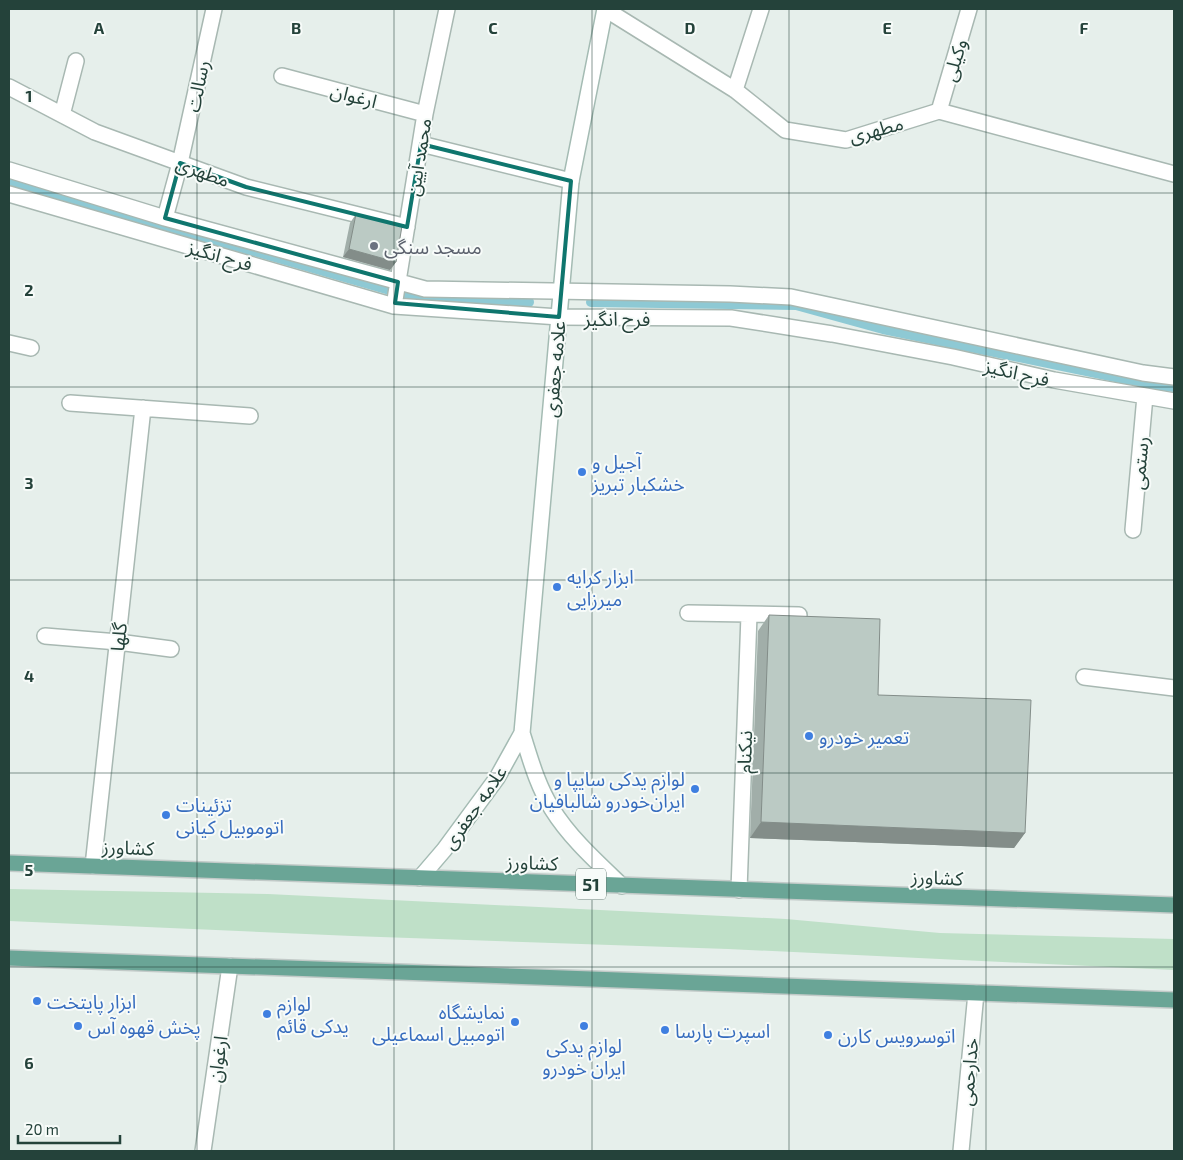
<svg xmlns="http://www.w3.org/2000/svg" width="1183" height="1160" font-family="'Exo 2','Noto Sans Arabic',sans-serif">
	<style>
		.green { fill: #bfe0c8 }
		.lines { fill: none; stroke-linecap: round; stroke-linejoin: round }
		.stream { stroke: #8ec9d4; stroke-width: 10 }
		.minor-casing { stroke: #a8b8b2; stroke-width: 18 }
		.secondary-casing { stroke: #a4bbb3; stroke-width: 18 }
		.primary-casing { stroke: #c2cac8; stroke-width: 18 }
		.minor { stroke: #fff; stroke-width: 15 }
		.secondary { stroke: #fff; stroke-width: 15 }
		.primary { stroke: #6aa596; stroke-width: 15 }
		.wall { fill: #a1aea9 }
		.shaded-wall { fill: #838d89 }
		.building { fill: #bbcac4; stroke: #838d89 }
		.marked { fill: none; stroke: #0f766e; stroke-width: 4; stroke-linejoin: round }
		.grid { fill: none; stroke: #24423a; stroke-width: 1; stroke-opacity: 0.55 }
		.worship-dot { fill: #6b7280; stroke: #f7fbf9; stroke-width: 2 }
		.shop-dot { fill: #3f7fe0; stroke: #f7fbf9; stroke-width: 2 }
		.labels { text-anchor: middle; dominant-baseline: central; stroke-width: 4; stroke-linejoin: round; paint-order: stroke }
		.shield { fill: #f7fbf9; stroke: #637a73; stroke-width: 1 }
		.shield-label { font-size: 18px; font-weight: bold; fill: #24423a }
		.street-label { font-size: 19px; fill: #24423a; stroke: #f7fbf9 }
		.worship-label { font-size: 19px; fill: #5b616d; stroke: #f7fbf9; text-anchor: start }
		.shop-label { font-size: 19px; fill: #366cbe; stroke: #f7fbf9; text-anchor: start }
		.grid-label { font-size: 16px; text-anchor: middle; font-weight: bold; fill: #24423a; stroke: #f7fbf9; stroke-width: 4; stroke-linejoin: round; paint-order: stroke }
	</style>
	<rect width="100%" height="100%" fill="#e6efeb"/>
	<!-- green -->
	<path class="green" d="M 9,889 L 268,894 L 786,919 L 940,933 L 1174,939 L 1174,970 L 728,949 L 352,936 L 9,921 Z"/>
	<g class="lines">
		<!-- stream -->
		<path class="stream" d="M 9,181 L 421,299 L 529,302
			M 591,302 L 796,305 L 883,329 L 1149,384 L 1174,387"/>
		<!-- minor casing -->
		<g class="minor-casing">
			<path id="minor" d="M 605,9 L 735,90 L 785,130 L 846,140 L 939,111 L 1174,174
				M 282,76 L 425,114
				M 9,87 L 95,132 L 246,187 L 407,227
				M 735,90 L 761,9
				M 939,111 L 969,9
				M 62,115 L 76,61
				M 421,144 L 571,181
				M 9,170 L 165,218 L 425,289 L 730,294 L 791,297 L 1143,373 L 1174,377
				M 9,194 L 394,306 L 559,317 L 731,318 L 832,334 L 953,357 L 1054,380 L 1174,401
				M 165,218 L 180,163 L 214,9
				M 394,306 L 425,114 L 447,9
				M 9,343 L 31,348
				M 70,403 L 250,416
				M 1133,530 L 1145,396
				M 688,613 L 799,615
				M 45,636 L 118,642 L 171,649
				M 1084,677 L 1174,688
				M 93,866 L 143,408
				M 739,890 L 749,615
				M 203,1151 L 230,966
				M 961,1151 L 976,993"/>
		</g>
		<!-- secondary casing -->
		<g class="secondary-casing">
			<path id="secondary" d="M 605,9 L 571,181 L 522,733 C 530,758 537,785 552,809 C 570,838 597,862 622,886
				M 420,878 L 444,850 L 497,778 L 522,733"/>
		</g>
		<!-- primary casing -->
		<g class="primary-casing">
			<path id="primary" d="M 9,863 L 1174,905
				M 9,958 L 1174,1000"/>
		</g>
		<!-- minor -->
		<use href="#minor" class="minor"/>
		<!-- secondary -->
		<use href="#secondary" class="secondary"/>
		<!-- primary -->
		<use href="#primary" class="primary"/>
	</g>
	<!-- wall -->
	<path class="wall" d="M 356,214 L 396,262 L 390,270 L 343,257 L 350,223 Z
		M 769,615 L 878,695 L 1025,833 L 1014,848 L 750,838 L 758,631 Z"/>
	<!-- shaded-wall -->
	<path class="shaded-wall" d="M 349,249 L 396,262 L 390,270 L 343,257 Z
		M 761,822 L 1025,833 L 1014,848 L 750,838 Z"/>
	<!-- building -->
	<path class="building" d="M 356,214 L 402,226 L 396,262 L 349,249 Z
		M 769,615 L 880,619 L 878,695 L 1031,700 L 1025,833 L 761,822 Z"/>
	<!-- marked area -->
	<path class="marked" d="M 421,144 L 571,181 L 559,317 L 395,303 L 398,282 L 165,218 L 180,163 L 246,187 L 407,227 Z"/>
	<!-- grid -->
	<path class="grid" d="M 197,9 L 197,1151M 394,9 L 394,1151M 592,9 L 592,1151M 789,9 L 789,1151M 986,9 L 986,1151M 9,193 L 1174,193M 9,387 L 1174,387M 9,580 L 1174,580M 9,773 L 1174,773M 9,967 L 1174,967"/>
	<!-- markers -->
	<circle class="worship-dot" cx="374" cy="246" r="5"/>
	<g class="shop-dot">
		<circle cx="582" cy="472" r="5"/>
		<circle cx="557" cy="587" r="5"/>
		<circle cx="809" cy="736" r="5"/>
		<circle cx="695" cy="789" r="5"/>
		<circle cx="166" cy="815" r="5"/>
		<circle cx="37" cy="1001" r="5"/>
		<circle cx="267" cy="1014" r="5"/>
		<circle cx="515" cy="1022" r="5"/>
		<circle cx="78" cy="1026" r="5"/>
		<circle cx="584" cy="1026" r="5"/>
		<circle cx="665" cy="1030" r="5"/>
		<circle cx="828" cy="1035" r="5"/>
	</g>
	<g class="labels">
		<!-- shield labels -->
		<rect class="shield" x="576" y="868.5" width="30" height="31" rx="4"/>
		<g class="shield-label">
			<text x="591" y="884">51</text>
		</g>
		<!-- street labels -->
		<g class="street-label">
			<text transform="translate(954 60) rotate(-74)">وکیلی</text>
			<text transform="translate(197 86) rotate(-78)">رسالت</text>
			<text transform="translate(354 95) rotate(15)">ارغوان</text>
			<text transform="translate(876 129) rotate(-15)">مطهری</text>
			<text transform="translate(418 157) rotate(-81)">محمد آیین</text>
			<text transform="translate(203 171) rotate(20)">مطهری</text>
			<text transform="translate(220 255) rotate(16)">فرح انگیز</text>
			<text x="617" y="318">فرح انگیز</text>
			<text transform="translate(554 369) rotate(-85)">علامه جعفری</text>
			<text transform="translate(1017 372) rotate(13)">فرح انگیز</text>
			<text transform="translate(1139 463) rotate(-85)">رستمی</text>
			<text transform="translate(118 637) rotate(-84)">گلها</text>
			<text transform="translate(744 752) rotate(-88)">نیکنام</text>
			<text transform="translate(474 807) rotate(-55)">علامه جعفری</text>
			<text transform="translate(128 847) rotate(2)">کشاورز</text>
			<text transform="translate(532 862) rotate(2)">کشاورز</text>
			<text transform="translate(937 877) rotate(2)">کشاورز</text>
			<text transform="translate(217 1059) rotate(-82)">ارغوان</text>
			<text transform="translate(968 1072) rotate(-85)">خدارحمی</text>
		</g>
		<!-- worship labels -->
		<g class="worship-label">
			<text x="384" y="246">مسجد سنگی</text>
		</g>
		<!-- shop labels -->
		<g class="shop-label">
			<text x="592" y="461">آجیل و<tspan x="592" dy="22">خشکبار تبریز</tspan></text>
			<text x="567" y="576">ابزار کرایه<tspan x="567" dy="22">میرزایی</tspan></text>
			<text x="819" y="736">تعمیر خودرو</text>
			<text x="685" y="778" text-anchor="end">لوازم یدکی سایپا و<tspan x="685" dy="22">ایران‌خودرو شالبافیان</tspan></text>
			<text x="176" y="804">تزئینات<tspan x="176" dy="22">اتوموبیل کیانی</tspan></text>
			<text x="47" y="1001">ابزار پایتخت</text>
			<text x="277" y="1003">لوازم<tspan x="277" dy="22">یدکی قائم</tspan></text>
			<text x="505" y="1011" text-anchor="end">نمایشگاه<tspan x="505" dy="22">اتومبیل اسماعیلی</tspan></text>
			<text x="88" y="1026">پخش قهوه آس</text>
			<text x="675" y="1030">اسپرت پارسا</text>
			<text x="838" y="1035">اتوسرویس کارن</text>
			<text x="584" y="1045" text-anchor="middle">لوازم یدکی<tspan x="584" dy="22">ایران خودرو</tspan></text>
		</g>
	</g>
	<g class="grid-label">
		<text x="99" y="34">A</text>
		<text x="296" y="34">B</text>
		<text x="493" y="34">C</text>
		<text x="690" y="34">D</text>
		<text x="887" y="34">E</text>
		<text x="1084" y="34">F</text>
		<text x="29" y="102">1</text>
		<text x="29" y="296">2</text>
		<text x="29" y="489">3</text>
		<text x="29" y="682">4</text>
		<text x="29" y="876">5</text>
		<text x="29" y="1069">6</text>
	</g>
	<!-- border -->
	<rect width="1183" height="1160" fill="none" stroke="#24423a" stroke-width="20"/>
	<!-- scale -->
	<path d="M18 1135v8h102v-8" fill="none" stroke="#24423a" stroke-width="2.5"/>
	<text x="25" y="1135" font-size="15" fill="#24423a" stroke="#f7fbf9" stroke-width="4" paint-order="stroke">20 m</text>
</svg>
